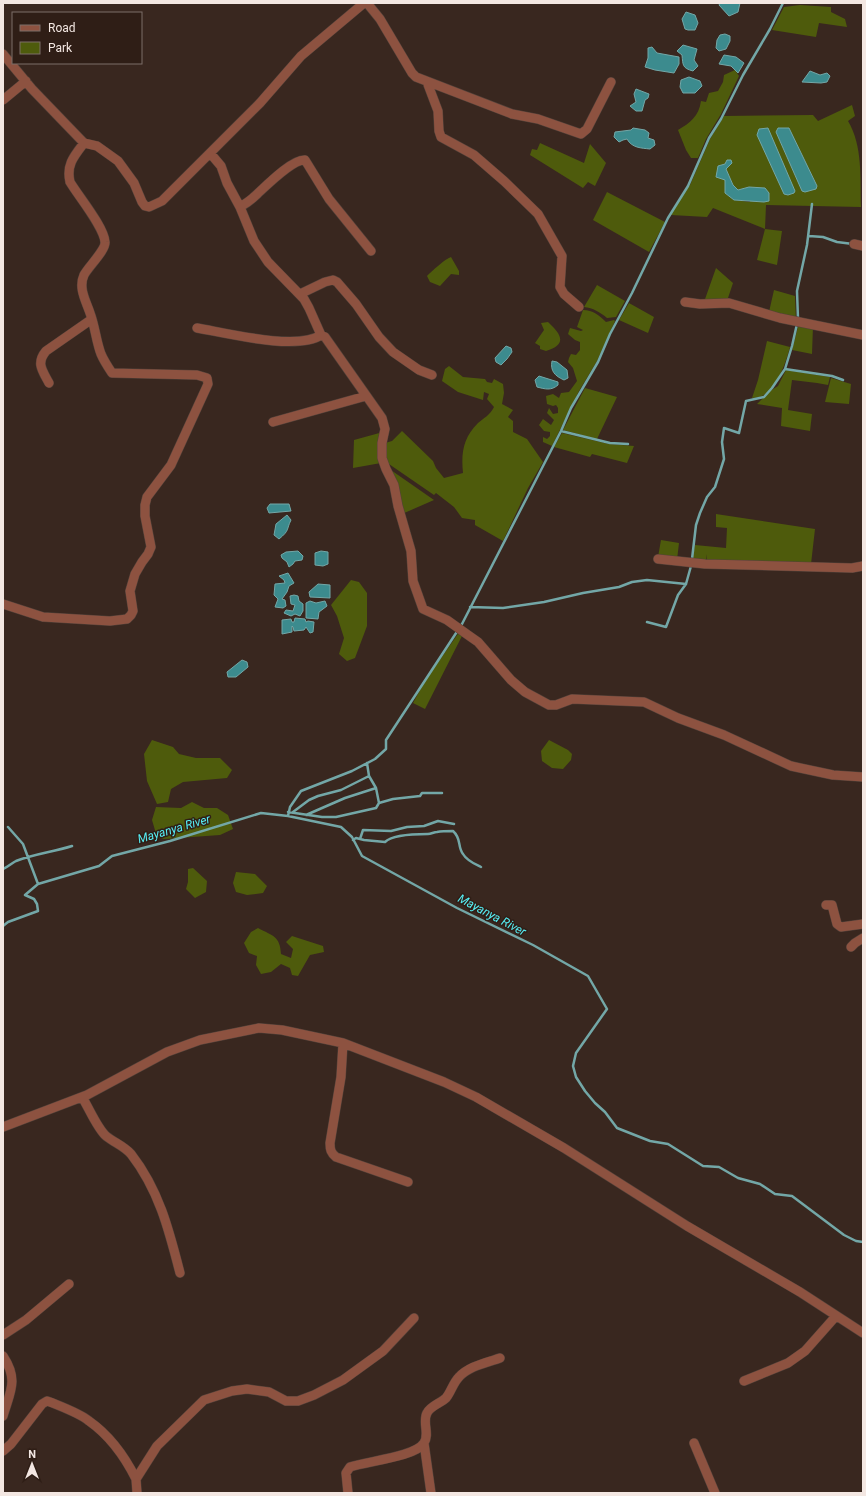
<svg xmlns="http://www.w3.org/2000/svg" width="866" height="1496" font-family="Roboto,sans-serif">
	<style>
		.green { fill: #4e5b0c; fill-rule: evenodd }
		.water { fill: #3c8b8e; stroke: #73a7a7 }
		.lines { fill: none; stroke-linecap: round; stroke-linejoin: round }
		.stream { stroke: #73a7a7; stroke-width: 2.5 }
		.street-casing { stroke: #53423a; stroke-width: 10 }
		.street { stroke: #8d5240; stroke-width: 9 }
		.labels { text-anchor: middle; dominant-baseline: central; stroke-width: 3; stroke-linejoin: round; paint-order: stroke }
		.water-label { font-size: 12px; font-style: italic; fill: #56eef4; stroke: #2f1e16 }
	</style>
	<rect width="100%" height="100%" fill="#39271f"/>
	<!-- green -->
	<path class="green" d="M 800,5 L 831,7 L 831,12 L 845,19 L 847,27 L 819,23 L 816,37 L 772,30 L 784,7 Z
		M 735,70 L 739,76 L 721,114 L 706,139 L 698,158 L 691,158 L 686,150 L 678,130 C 690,123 699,116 701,101 L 706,102 L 709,93 L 718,91 L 723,82 L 724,75 Z
		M 852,105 L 855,116 L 848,121 C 863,146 860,178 861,207 L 766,205 L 765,229 L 782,231 L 777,265 L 757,260 L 765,229 L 713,208 L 707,217 L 671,215 L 680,198 L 690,185 L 710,139 L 724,116 L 813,115 L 818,121 ZM 789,128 L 817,186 L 802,191 L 776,132 ZM 732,163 L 726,169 L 733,185 L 738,190 L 749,187 L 750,202 L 734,200 L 725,193 L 725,180 L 718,166 Z
		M 540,143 L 584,163 L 590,144 L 606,163 L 595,186 L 588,182 L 583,188 L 530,155 L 532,149 L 537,150 Z
		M 607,192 L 665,222 L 649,252 L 593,220 Z
		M 451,257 L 459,271 L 459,275 L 451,274 L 440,286 L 430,282 L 427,276 C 432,271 445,259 451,257 Z
		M 716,268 L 733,283 L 727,301 L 704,302 Z
		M 597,285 L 625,301 L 616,317 L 607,318 C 600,312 593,308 584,307 Z
		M 774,290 L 795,296 L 796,320 L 769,312 Z
		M 629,303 L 654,317 L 648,333 L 619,320 Z
		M 583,310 C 593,310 599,315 606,322 L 614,320 L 615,321 L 597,361 L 579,391 L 552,446 L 543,442 L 543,437 L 547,439 L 550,436 L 550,432 L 544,431 L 539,425 L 543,419 L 551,425 L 554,420 L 547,413 L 549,408 L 553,414 L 558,413 L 558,408 L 556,405 L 553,406 L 547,404 L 546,396 L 553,394 L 559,398 L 561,393 L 569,392 L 577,381 L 573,368 L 568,362 L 569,358 L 571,354 L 576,355 L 580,350 L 580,342 L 575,340 L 568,334 L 570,328 L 581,331 L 583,330 L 577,327 Z
		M 548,322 C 561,334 568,344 546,351 L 540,349 L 540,346 L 535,343 L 544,330 L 541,323 Z
		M 799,323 L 813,326 L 812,354 L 792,350 Z
		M 767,341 L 790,347 C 786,362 778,386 764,395 C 761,397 756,398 752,398 L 758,380 Z
		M 449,366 L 463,377 L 485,379 L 487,382 L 492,383 L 494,379 L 503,384 L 504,393 L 502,404 L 513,410 L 508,417 L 513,421 L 513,432 L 527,439 L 543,462 L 528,488 L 503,541 L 475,525 L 475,520 L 462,518 L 454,507 L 436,493 L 434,495 L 386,462 L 385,443 L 392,441 L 402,431 L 433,461 L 436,468 L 444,478 L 463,473 C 461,453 463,438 478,423 C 484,418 490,415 494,407 L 487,399 L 489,394 L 484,392 L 483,400 L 458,392 L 442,381 L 445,369 Z
		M 786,370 L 830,377 L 828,385 L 817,383 L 792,380 L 788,410 L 812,414 L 810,431 L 781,426 L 782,408 L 757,404 L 770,391 L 778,386 Z
		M 831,378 L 851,384 L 849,404 L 825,402 Z
		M 585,388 L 617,397 L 597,439 L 563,430 Z
		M 383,432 L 381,463 L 353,468 L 354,440 Z
		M 562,433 L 609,444 L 634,446 L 627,463 L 592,454 L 590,457 L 554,447 Z
		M 388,468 L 434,500 L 402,514 Z
		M 716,514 L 815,529 L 811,564 L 707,562 L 707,554 L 706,562 L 692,561 L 695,545 L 726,548 L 727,528 L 716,527 Z
		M 661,540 L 679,543 L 677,560 L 658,557 Z
		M 351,580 L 359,582 L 367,593 L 367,626 L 355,658 L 347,661 L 339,654 L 344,638 L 337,616 L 331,605 Z
		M 460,631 L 463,634 L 425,709 L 413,703 L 425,681 Z
		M 152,740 L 173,747 L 179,754 L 196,758 L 220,758 L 232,770 L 227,778 L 183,782 L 171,789 L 168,802 L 157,804 L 147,781 L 144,754 Z
		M 549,740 L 568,750 L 572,754 L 571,760 L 563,769 L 552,768 L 542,761 L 541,751 Z
		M 192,802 L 204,808 L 217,808 L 228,815 L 233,829 L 220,835 L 164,839 L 157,837 L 152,820 L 156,807 L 181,808 Z
		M 193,868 L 207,881 L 206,892 L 195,898 L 186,889 L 188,882 L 188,869 Z
		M 236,872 L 255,874 L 267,886 L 263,893 L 247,895 L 236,892 L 233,883 Z
		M 258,928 C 273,936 280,936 281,954 L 291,958 L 293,949 L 286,942 L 292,936 L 323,946 L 324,952 L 310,955 L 298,976 L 292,975 L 290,968 L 281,964 L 271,972 L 261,974 L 256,965 L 257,956 L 249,953 L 244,943 L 251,932 Z"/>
	<!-- water -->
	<path class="water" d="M 720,3 L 740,3 L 738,12 L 729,16 L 719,5 Z
		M 686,12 L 695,15 L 698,23 L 695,30 L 688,30 L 685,29 L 682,19 Z
		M 725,34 L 730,36 L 730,41 L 726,49 L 719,51 L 716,48 L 717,40 L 720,35 Z
		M 683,45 L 697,49 L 694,60 L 698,66 L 693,71 C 682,68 683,65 682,55 L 677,51 Z
		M 652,47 L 657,53 L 679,57 L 679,64 L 674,73 L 655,70 L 645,67 L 648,58 L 648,48 Z
		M 724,55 L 736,57 L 744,63 L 738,73 L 731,66 L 719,64 Z
		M 810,71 L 820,75 L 827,73 L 830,76 L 827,82 L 821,83 L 802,82 Z
		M 689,77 L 700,81 L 702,86 L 695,93 L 683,93 L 680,87 L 681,80 Z
		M 636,89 L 649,94 L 648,98 L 645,100 L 642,111 L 636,111 L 630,106 L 636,102 L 634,94 Z
		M 633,128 L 645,130 L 649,133 L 648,138 L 654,140 L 655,145 L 650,149 C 641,148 632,148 627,139 L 623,140 L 619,142 L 614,137 L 615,132 L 631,130 Z
		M 768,128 L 795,191 L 794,193 L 788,195 L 784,194 L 757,135 L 759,129 Z
		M 778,128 L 789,128 L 817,186 L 816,189 L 805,192 L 802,191 L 776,132 Z
		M 727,160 L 731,160 L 732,163 L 726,169 L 733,185 L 738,190 L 749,187 L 765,188 L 769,193 L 769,201 L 764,202 L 734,200 L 725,193 L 725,180 L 716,177 L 718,166 L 725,164 Z
		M 506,346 L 511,348 L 512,352 L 507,359 L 501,365 L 496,362 L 495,358 Z
		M 552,361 L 557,362 L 567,370 L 568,378 L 564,380 C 555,376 550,371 552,361 Z
		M 539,376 L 558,382 L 558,385 C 551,391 545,389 537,387 L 535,380 Z
		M 270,504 L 289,504 L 291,511 L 269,513 L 267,508 Z
		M 287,515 L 291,520 C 286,530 290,530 279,539 L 274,535 L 276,524 Z
		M 298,551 L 303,556 L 302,560 L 295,561 L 293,564 L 289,567 L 287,562 L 282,558 L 281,555 L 286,552 Z
		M 321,551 L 328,552 L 328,564 L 323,566 L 315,565 L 315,553 Z
		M 288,573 L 294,583 L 289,586 L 287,592 L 282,599 L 285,600 L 286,606 L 283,608 L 275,607 L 278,599 L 274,595 L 275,584 L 285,583 L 284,580 L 279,576 Z
		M 318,584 L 330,585 L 330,598 L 310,597 L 309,592 Z
		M 294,595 L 298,596 L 299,601 L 303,604 L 303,611 L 300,616 L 295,614 L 291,616 L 284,613 L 286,610 L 293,611 L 295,605 L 291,604 L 290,596 Z
		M 310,601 L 316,603 L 325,601 L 327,606 L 319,612 L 318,619 L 306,618 L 306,603 Z
		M 295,618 L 305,619 L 306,622 L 308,621 L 314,622 L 313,632 L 310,633 L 306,627 L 304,630 L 294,631 L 293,627 L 292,626 L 292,632 L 282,634 L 282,620 L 291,619 L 292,622 L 294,622 Z
		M 242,660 L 247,662 L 248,667 L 236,677 L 228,677 L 227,672 Z"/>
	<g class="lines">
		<!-- stream -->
		<path class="stream" d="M 809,236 L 823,237 L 837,242 L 853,244
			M 798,319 L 797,291 L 807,245 L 812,204
			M 785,369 L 832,376 L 843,380
			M 561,431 L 610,443 L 628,444
			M 692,559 L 696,525 L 700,513 L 707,497 L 715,487 L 724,459 L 722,442 L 724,428 L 739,433 L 746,401 L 764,397 L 772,388 L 785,369 L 792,346 L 797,324
			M 470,607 L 503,608 L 544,602 L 583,593 L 619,587 L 632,582 L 647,580 L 686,584 L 691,566
			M 647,622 L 666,627 L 678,595 L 686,584
			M 367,763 L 369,776 L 376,788 L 379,803
			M 288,812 L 322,817 L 336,817 L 376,808 L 379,803 L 393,799 L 420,796 L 422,793 L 442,793
			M 293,812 L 309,800 L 318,796 L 341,790 L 369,776
			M 306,815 L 345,798 L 376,788
			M 288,816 L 290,807 L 301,791 L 352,771 L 375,759 L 386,749 L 386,740 L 462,624 L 561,431 L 571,408 L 598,362 L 610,334 L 632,293 L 668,218 L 688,186 L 709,138 L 721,119 L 743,75 L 770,29 L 783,3
			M 8,827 L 23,844 L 38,884
			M 360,839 L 363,830 L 391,831 L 407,827 L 424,826 L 438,821 L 454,824
			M 353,840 L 356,838 L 364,840 L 385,842 C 393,834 417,834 428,834 C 431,834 434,832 437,832 C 442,831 448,831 453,831 C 462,839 457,846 463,854 C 467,861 475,864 481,867
			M 3,869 C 8,867 12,863 16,861 C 34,854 53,852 72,846
			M 3,926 L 8,922 L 38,911 L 37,904 L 34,899 L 25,895 L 38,884 L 99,866 L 112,856 L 170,841 L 261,813 L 288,816 L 341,827 L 352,837 L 362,856 L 457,908 L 533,945 L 588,976 L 607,1009 L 576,1053 L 573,1066 L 576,1077 L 585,1091 L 595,1103 L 605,1112 L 617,1128 L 650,1141 L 668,1144 L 703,1166 L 719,1167 L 738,1178 L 760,1184 L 775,1194 L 792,1196 L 844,1235 L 856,1241 L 863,1242"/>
		<!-- street casing -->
		<g class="street-casing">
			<path id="street" d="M 367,3 L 380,19 L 412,73 L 416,77 L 512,114 L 538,119 L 581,134 L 587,129 L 611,82
				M 3,54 L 32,89 L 84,143 L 97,146 L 118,161 L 134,183 L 142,202 L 145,206 L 149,207 L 162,201 L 260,103 L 301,56 L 364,3
				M 427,82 L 438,111 L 439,131 L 441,137 L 474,155 L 504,181 L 538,214 L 562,256 L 560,287 L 564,294 L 579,307
				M 3,100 L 26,81
				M 210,153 L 221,166 L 227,183 L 240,207 L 254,241 L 268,262 L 304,299 L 309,308 L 321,335 L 325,337 L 382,418 L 385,429 L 382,443 L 382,458 L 386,469 L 394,485 L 398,506 L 411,551 L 413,581 L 423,609 L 447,620 L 468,635 L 478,642 L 511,680 L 525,692 L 549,705 L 556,705 L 572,699 L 644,702 L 678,718 L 724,735 L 791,766 L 833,775 L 863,777
				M 240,207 C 245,204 251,200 255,196 C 265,187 292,159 305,160 L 329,199 L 371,251
				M 854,244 L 863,246
				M 300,294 L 325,282 L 333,280 L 337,282 L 356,304 L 379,337 L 393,352 L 419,370 L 432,375
				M 685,302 L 700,304 L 729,303 L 780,318 L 863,335
				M 197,328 C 226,333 297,351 321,335
				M 49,383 C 42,370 36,363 46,351 L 92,319
				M 273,422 L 366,396
				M 658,559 L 705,564 L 852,568 L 863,566
				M 3,604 L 43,617 L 110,621 L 127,619 L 131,615 L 133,611 L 130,591 L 135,574 L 142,562 L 148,554 L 151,547 L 145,516 L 145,505 L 147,497 L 171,465 L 208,384 L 207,378 L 197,375 L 112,373 C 108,367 104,361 101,354 C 96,341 95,326 90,313 C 86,301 78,288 84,275 C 88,267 106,250 105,242 C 104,227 79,197 70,182 C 66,165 74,156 84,143
				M 826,905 L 832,905 L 837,924 L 841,927 L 863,924
				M 851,947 L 855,943 L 863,938
				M 343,1043 L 341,1077 L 330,1143 C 330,1150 331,1153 336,1157 L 408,1182
				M 82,1097 C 89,1108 97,1128 106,1136 C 115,1143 124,1146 131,1154 C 159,1190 169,1230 180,1273
				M 3,1127 L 87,1095 L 167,1052 L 200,1040 L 259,1028 L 282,1030 L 343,1043 L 444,1082 L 476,1097 L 564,1148 L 687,1226 L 800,1292 L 863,1333
				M 3,1335 L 26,1320 L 69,1284
				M 3,1356 C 19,1380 10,1392 3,1416
				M 744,1381 L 788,1363 L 805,1351 L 836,1316
				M 424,1443 L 431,1493
				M 694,1443 L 715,1493
				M 3,1451 L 11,1444 L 42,1404 L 47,1401 L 50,1402 C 62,1407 79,1413 89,1421 C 109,1435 125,1457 136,1479
				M 137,1493 L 136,1479 L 157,1446 L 204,1400 L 232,1391 L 247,1389 L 269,1392 L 286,1401 L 298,1401 L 314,1395 L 343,1380 L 383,1351 L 414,1318
				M 348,1493 L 346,1473 L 350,1467 C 367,1461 415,1457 424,1443 C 430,1434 422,1422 427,1413 C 430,1406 441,1403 446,1398 C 451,1392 453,1383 459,1377 C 469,1366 486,1363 500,1358"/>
		</g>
		<!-- street -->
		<use href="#street" class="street"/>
	</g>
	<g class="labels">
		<!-- water labels -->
		<g class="water-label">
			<text transform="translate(174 829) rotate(-16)">Mayanya River</text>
			<text transform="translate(492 915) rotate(28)">Mayanya River</text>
		</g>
	</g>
	<!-- border -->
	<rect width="866" height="1496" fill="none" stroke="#f3e7e2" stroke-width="8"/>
	<!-- legend -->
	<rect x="12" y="12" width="130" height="52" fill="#2f1e16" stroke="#7d6e68"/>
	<rect x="20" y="25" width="20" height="6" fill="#8d5240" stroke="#7d6e68"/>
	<text x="48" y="32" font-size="12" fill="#f3e7e2">Road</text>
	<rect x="20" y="42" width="20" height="12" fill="#4e5b0c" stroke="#7d6e68"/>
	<text x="48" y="52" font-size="12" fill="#f3e7e2">Park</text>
	<!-- north arrow -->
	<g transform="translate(32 1464)" stroke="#2f1e16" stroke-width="3" paint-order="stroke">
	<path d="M0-3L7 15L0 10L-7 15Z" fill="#f3e7e2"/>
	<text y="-6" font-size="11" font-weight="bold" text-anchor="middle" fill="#f3e7e2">N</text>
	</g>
</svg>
